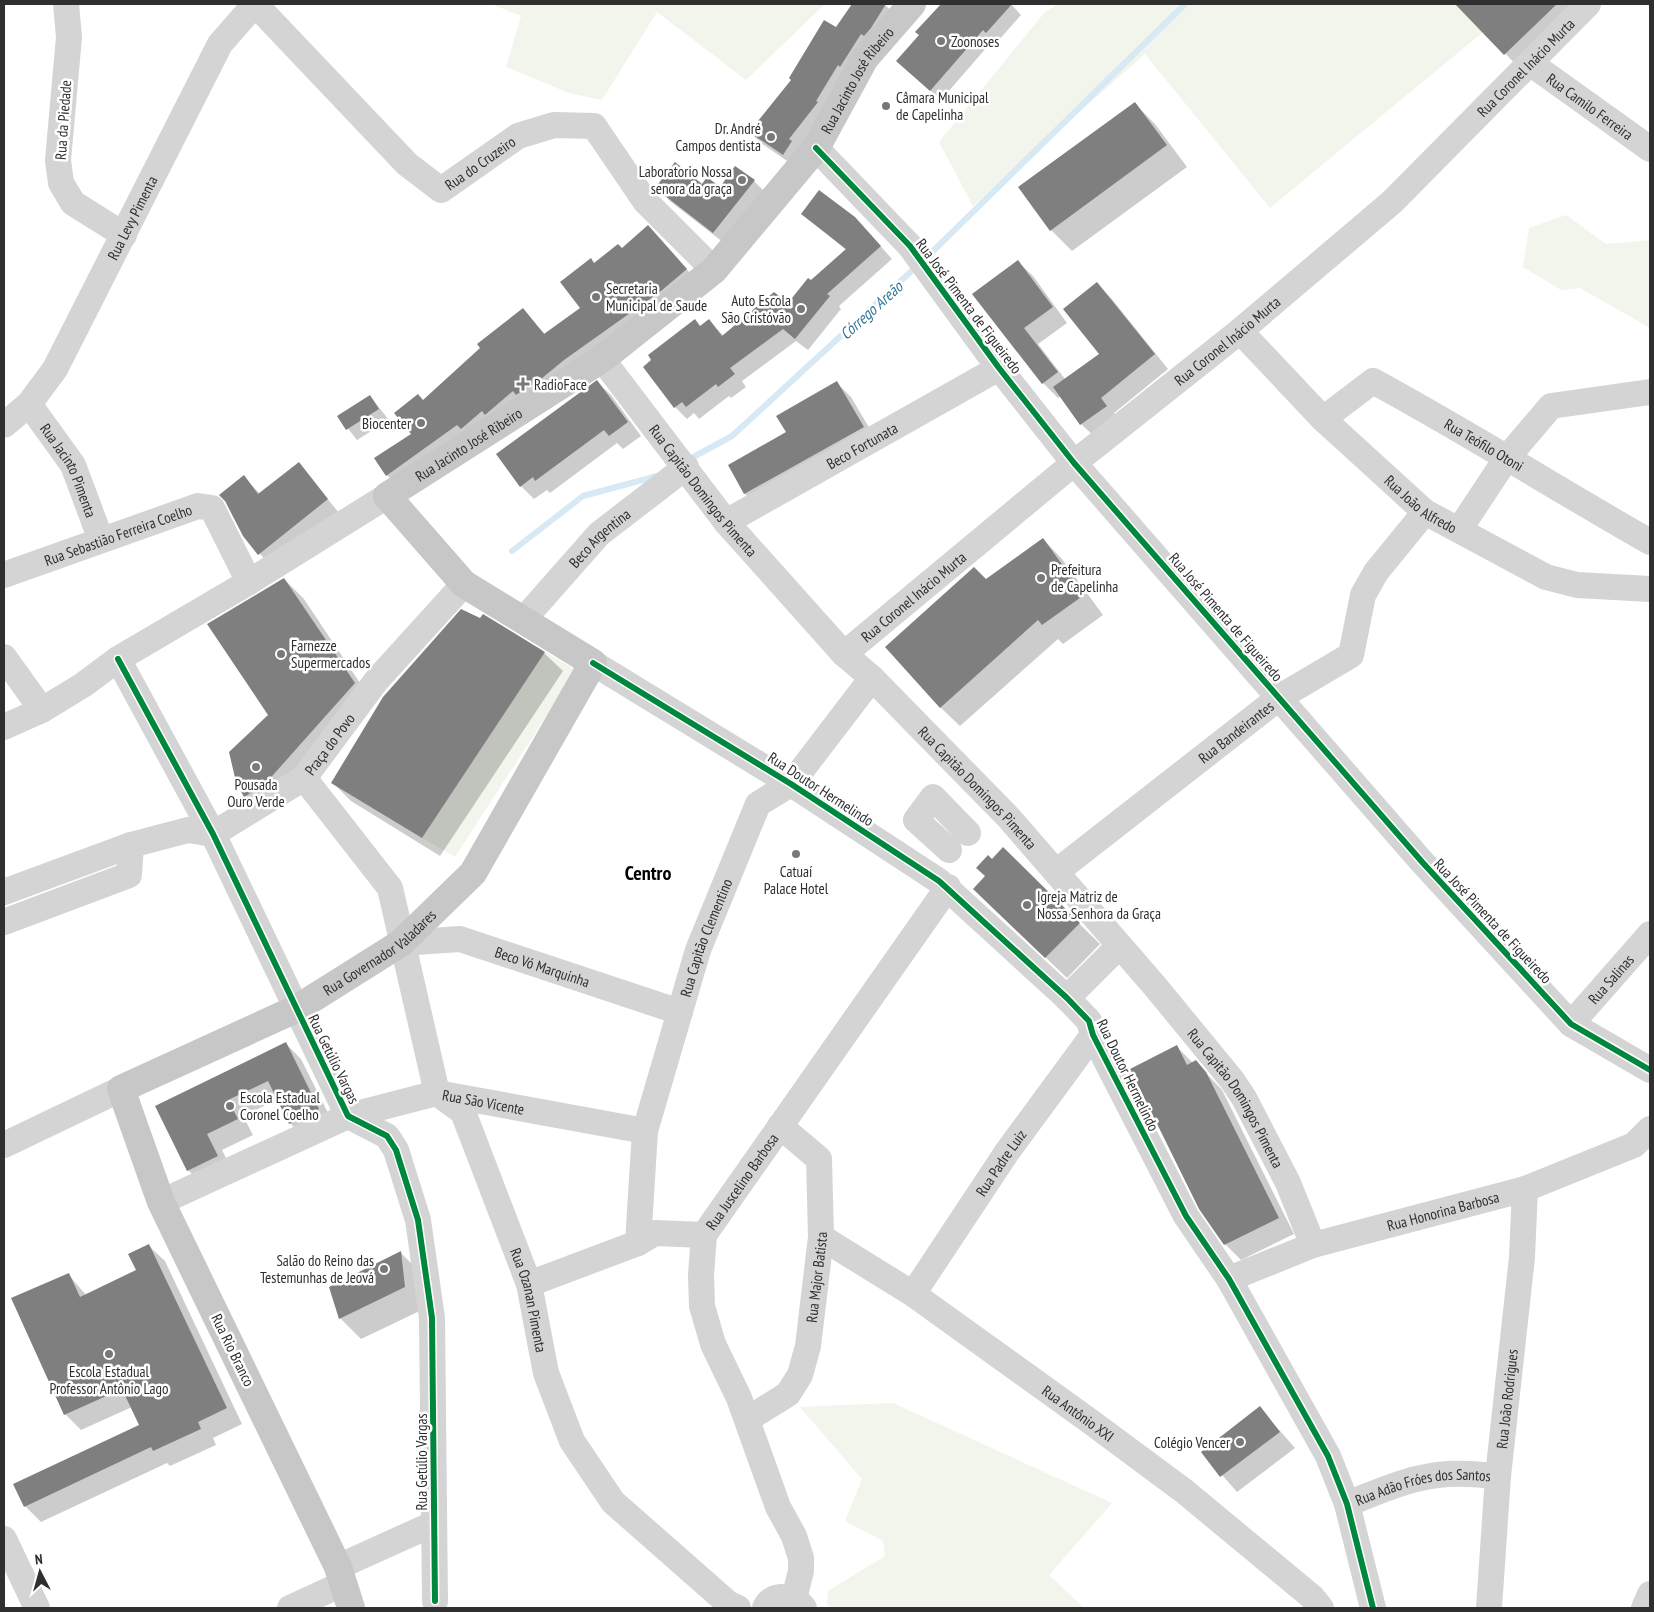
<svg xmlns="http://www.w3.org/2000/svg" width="1654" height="1612" font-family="'PT Sans Narrow',sans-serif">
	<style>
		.green { fill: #f1f5eb }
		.shadow { fill: #0003 }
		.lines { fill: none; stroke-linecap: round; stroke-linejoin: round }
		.stream { stroke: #d6e9f4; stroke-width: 6 }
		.building { fill: #7f7f7f }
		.minor { stroke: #d4d4d4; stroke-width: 26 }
		.major { stroke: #c7c7c7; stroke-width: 28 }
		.cycleway-casing { stroke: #fff; stroke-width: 9 }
		.cycleway { stroke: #00873e; stroke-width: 6 }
		.poi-dot { fill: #787878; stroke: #fff; stroke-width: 2 }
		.labels { text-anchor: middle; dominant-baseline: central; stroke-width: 5; stroke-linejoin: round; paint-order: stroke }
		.poi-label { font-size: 15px; fill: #2f2f2f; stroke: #fff; text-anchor: start }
		.street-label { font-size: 15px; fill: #2f2f2f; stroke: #fff }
		.water-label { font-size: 16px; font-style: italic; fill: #357698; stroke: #fff }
		.district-label { font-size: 20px; font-weight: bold; fill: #000; stroke: #fff }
	</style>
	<rect width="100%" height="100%" fill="#fff"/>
	<!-- green -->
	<path class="green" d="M 491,4 L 825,4 L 746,80 L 657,12 L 602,100 L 569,93 L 506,67 L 521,16 Z
		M 1058,4 L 1455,4 L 1483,32 L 1270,208 L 1145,54 L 973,206 L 939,142 L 1044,13 Z
		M 1566,215 L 1606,244 L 1650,240 L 1650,328 L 1580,288 L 1561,290 L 1523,267 L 1529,228 Z
		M 545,652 L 576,670 L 455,857 L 422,838 Z
		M 893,1403 L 1112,1503 L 1049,1575 L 1084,1608 L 835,1608 L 827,1605 L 828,1591 L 885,1556 L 883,1541 L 845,1521 L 862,1479 L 800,1407 Z"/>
	<!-- shadow -->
	<path class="shadow" d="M 853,4 L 884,4 L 896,15 L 793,165 L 761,143 L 750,132 L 837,29 Z
		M 951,4 L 1011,4 L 1021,15 L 997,42 L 994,39 L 941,100 L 897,61 Z
		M 1457,4 L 1600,4 L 1526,75 Z
		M 1134,103 L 1155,124 L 1187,167 L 1072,251 L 1051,230 Z
		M 754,181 L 768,195 L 728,246 L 671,202 L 657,188 L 703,185 L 720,189 Z
		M 803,214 L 867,231 L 892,259 L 839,306 L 841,309 L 808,350 L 796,341 L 742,381 L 746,387 L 731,398 L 729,396 L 699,419 L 694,413 L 687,419 L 675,407 L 695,321 L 701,327 L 709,321 L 724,336 L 788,304 L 846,250 Z
		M 659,238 L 697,281 L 398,486 L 387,475 L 376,458 L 413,434 L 423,401 L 523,310 L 545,334 L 582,308 L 595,264 L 622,249 Z
		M 1018,262 L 1033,276 L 1067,323 L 1038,344 L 1065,379 L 1101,354 L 1097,284 L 1111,298 L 1168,369 L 1114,413 L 1120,421 L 1096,438 L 1081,424 L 1061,396 L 1058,398 L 1043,383 L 973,294 Z
		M 597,382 L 611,395 L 641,436 L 623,449 L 617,443 L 550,493 L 547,490 L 534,499 L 521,486 Z
		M 837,383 L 851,397 L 877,441 L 759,508 L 745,494 L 729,465 L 787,433 Z
		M 370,396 L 389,420 L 357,440 L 339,417 Z
		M 299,464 L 340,514 L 272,568 L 244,535 L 244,477 L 260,494 Z
		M 1043,539 L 1062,559 L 1103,615 L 1063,644 L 1058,639 L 960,726 L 940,707 L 986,580 Z
		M 284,579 L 304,599 L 374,704 L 265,816 L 245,797 L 237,782 L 270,715 Z
		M 544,653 L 563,671 L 440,856 L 351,801 L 332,782 Z
		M 1003,849 L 1100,944 L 1067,978 L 996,910 L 987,876 L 992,861 Z
		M 285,1043 L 301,1059 L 334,1125 L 306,1139 L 290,1123 L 278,1099 L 243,1116 L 253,1135 L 222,1150 L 233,1172 L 204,1186 L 188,1170 L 157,1106 Z
		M 1177,1047 L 1193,1063 L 1196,1062 L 1222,1090 L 1294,1234 L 1241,1260 L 1225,1244 Z
		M 149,1246 L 165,1261 L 242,1424 L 213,1438 L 216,1445 L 170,1466 L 167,1463 L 41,1522 L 25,1506 L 141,1426 L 132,1407 L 81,1430 L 65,1414 L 68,1274 L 86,1295 L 138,1271 Z
		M 401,1253 L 422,1274 L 426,1308 L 361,1339 L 340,1318 Z
		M 1260,1408 L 1295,1448 L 1237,1492 L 1202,1452 Z"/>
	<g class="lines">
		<!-- stream -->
		<path class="stream" d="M 926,258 L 1185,4
			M 686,461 L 732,436 L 918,265
			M 512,551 L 583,496 L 657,476"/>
	</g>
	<!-- building -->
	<path class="building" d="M 852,4 L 886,4 L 871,28 L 864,36 L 861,34 L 840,67 L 838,65 L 816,101 L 818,102 L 789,139 L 792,141 L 783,155 L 749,132 L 791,80 L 789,78 L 824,20 L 836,27 Z
		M 941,4 L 1012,4 L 986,33 L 983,30 L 930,91 L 896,61 L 919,35 L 915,32 Z
		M 1455,4 L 1557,4 L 1504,55 Z
		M 1135,102 L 1167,145 L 1050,231 L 1018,187 Z
		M 675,162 L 702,184 L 707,177 L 720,187 L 735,166 L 755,180 L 713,233 L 655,188 Z
		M 819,190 L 855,217 L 881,246 L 827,294 L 830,296 L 795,339 L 783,329 L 730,368 L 735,374 L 718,387 L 716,384 L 686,407 L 682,402 L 674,408 L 643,367 L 651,360 L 648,355 L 695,319 L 700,326 L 709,319 L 722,336 L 774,292 L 788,303 L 808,278 L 811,280 L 846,249 L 801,214 Z
		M 648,225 L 687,269 L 661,291 L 564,360 L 541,379 L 516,395 L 513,391 L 485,415 L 482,411 L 461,429 L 457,425 L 386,476 L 374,458 L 411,434 L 394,413 L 418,394 L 423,400 L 480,348 L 477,344 L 523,308 L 544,334 L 580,308 L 560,282 L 591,258 L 594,263 L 618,244 L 622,248 Z
		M 1018,260 L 1053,307 L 1024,328 L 1058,372 L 1042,384 L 972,294 Z
		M 1097,282 L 1155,354 L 1101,398 L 1107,406 L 1080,425 L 1053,387 L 1099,354 L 1063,309 Z
		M 597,380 L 628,422 L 609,436 L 604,430 L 535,481 L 533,477 L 520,487 L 496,454 Z
		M 837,381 L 864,427 L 744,494 L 728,465 L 786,432 L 776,416 Z
		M 370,395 L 379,409 L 346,430 L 337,416 Z
		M 299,462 L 328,499 L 258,555 L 243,536 L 225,501 L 219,495 L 244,475 L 258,494 Z
		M 1043,538 L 1084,595 L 1042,625 L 1038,620 L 940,708 L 885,647 L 974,567 L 986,579 Z
		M 284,578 L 355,683 L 265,784 L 244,797 L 236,782 L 229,752 L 268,715 L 207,624 Z
		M 461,609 L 480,618 L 483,614 L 545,652 L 422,838 L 331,783 L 383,697 Z
		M 1003,847 L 1080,923 L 1045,958 L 973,889 L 985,876 L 976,868 L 988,855 L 992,859 Z
		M 286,1042 L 319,1109 L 289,1124 L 268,1081 L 228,1100 L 238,1119 L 207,1134 L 218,1156 L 187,1171 L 155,1106 Z
		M 1177,1045 L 1187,1065 L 1196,1060 L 1206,1072 L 1279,1218 L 1224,1245 L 1199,1209 L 1130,1069 Z
		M 149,1244 L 227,1408 L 198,1422 L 201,1429 L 153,1451 L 151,1447 L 24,1507 L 13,1484 L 139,1425 L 122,1389 L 64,1415 L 11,1298 L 69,1273 L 80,1297 L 136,1270 L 128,1254 Z
		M 401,1251 L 405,1287 L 339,1319 L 329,1287 Z
		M 1260,1406 L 1280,1432 L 1220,1477 L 1201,1452 Z"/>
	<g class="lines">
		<!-- minor -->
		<g class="minor">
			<path d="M 66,4 L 69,37 L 58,160 L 61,183 L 73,203 L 124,235"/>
			<path id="s1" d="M 255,4 L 407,164 L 441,190 L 518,136 L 554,125 L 594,126 L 645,201 L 714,270"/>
			<path id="s2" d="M 1530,63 L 1650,149"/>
			<path d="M 816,148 L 910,246 L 999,368 L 1074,463 L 1423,863 L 1571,1024 L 1650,1070"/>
			<path id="s3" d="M 1240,331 L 1323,419 L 1425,512 L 1546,577 L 1577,585 L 1650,589"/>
			<path id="s4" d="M 602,359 L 726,522 L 844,654 L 872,678 L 1009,818 L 1154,985 L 1232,1080 L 1244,1098 L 1288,1183 L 1313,1245"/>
			<path id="s5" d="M 29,404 L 73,465 L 101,540"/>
			<path id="s6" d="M 1323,419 L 1373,381 C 1467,432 1557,489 1650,542"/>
			<path id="s7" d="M 4,425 L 29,404 L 55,369 L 220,44 L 255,4"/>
			<path id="s8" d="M 726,522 L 999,368"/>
			<path d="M 1459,530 L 1506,459 L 1551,406 L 1650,392"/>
			<path id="s9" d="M 4,575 L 198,506 L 212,508 L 249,582"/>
			<path id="s10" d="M 524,619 L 599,534 L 686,467"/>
			<path id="s11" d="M 844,654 L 1074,463 L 1240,331 L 1392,202 L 1588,4"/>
			<path d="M 4,657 L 42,710"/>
			<path d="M 118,659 L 213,834 L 348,1116 L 387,1136 L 396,1150 L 418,1220 L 432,1318 L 435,1601"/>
			<path d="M 593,663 L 791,784 L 939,881 L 1067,998 L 1089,1021 L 1093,1035 L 1186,1216 L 1229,1279 L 1328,1456 L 1347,1504 L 1373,1608"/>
			<path d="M 4,727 L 42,710 L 83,685 L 118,659 L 249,582 L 387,496"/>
			<path id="s12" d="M 304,778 L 390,888 L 437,1093 L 463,1112 L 529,1284 L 546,1373 L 572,1441 L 613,1502 L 729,1604 L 738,1608"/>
			<path d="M 949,850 L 916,820 L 933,797 L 968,833"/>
			<path id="s13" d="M 1056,872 L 1280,697 L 1351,655 L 1363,595 L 1376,572 L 1425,512"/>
			<path id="s14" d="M 4,892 L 131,845 L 188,830 L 213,834 L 304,778 L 376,681 L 464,584"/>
			<path d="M 4,922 L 129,875 L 131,845"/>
			<path id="s15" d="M 401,943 L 460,939 L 680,1012"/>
			<path d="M 1067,998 L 1119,946"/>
			<path id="s16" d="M 1571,1024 L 1650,934"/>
			<path d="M 4,1145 L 121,1089"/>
			<path id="s17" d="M 161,1202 L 348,1116 L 437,1093 L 645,1131"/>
			<path id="s18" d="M 821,1237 L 913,1294 L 1091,1422 L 1184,1491 L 1312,1597 L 1321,1608"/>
			<path id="s19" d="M 638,1243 L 645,1131 L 698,950 L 758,804 L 791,784 L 872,678"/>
			<path id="s20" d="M 1229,1279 L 1313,1245 L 1525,1189 L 1634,1145 L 1650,1129"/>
			<path d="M 529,1284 L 638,1243 L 655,1233 L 704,1235"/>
			<path id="s21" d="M 913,1294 L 1007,1152 L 1093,1035"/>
			<path id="s22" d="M 748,1419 L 788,1394 L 800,1375 L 808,1346 L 821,1237 L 819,1159 L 780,1126"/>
			<path id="s23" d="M 1347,1504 C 1380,1491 1412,1476 1448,1474 C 1464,1473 1482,1475 1498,1476"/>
			<path d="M 4,1539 L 37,1608"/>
			<path d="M 338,1567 L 433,1524"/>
			<path id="s24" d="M 794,1599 L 801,1571 L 801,1558 L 794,1536 L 778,1507 L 739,1398 L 713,1344 L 702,1306 L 701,1275 L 704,1235 L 948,887"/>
			<path d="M 290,1608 L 342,1584"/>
			<path d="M 765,1608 C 772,1591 795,1596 804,1608"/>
			<path id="s25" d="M 1489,1608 L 1498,1476 L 1522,1257 L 1525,1189"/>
			<path d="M 1644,1608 L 1650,1594"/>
		</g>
		<!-- major -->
		<path class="major" id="s26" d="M 351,1608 L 338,1567 L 161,1202 L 121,1089 L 296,1009 L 401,943 L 473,873 L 593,663 L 464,584 L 387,496 L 602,359 L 714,270 L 816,148 L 865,58 L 912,4"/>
		<!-- cycleway casing -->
		<g class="cycleway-casing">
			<path id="cycleway" d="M 816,148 L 910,246 L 999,368 L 1074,463 L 1423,863 L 1571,1024 L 1650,1070
				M 118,659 L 213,834 L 348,1116 L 387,1136 L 396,1150 L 418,1220 L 432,1318 L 435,1601
				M 593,663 L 791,784 L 939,881 L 1067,998 L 1089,1021 L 1093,1035 L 1186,1216 L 1229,1279 L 1328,1456 L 1347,1504 L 1373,1608"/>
		</g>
		<!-- cycleway -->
		<use href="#cycleway" class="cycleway"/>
	</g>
	<!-- markers -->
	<g class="poi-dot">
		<circle cx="941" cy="41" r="5"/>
		<circle cx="886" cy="106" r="5"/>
		<circle cx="771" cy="137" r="5"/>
		<circle cx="742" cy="180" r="5"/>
		<circle cx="596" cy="297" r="5"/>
		<circle cx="801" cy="309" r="5"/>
		<path d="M520.5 376.5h5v5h5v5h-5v5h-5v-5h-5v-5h5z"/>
		<circle cx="421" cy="423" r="5"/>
		<circle cx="1041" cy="578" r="5"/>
		<circle cx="281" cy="654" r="5"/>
		<circle cx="256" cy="767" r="5"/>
		<circle cx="796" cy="854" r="5"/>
		<circle cx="1027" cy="905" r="5"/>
		<circle cx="230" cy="1106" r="5"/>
		<circle cx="384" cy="1269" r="5"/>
		<circle cx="109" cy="1354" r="5"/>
		<circle cx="1240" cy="1442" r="5"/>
	</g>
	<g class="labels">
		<!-- poi labels -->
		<g class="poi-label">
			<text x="951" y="41">Zoonoses</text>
			<text x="896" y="97">Câmara Municipal<tspan x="896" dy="17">de Capelinha</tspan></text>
			<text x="761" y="128" text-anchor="end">Dr. André<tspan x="761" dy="17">Campos dentista</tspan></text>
			<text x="732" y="171" text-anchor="end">Laboratorio Nossa<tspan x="732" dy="17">senora da graça</tspan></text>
			<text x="606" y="288">Secretaria<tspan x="606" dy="17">Municipal de Saude</tspan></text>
			<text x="791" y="300" text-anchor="end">Auto Escola<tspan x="791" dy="17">São Cristóvão</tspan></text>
			<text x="534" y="384">RadioFace</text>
			<text x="411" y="423" text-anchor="end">Biocenter</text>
			<text x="1051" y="569">Prefeitura<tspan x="1051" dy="17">de Capelinha</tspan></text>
			<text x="291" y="645">Farnezze<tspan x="291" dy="17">Supermercados</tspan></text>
			<text x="256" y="784" text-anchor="middle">Pousada<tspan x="256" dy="17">Ouro Verde</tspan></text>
			<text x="796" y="871" text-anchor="middle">Catuaí<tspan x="796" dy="17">Palace Hotel</tspan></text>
			<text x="1037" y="896">Igreja Matriz de<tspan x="1037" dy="17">Nossa Senhora da Graça</tspan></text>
			<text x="240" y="1097">Escola Estadual<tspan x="240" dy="17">Coronel Coelho</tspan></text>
			<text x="374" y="1260" text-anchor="end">Salão do Reino das<tspan x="374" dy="17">Testemunhas de Jeová</tspan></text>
			<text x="109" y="1371" text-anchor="middle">Escola Estadual<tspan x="109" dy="17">Professor Antônio Lago</tspan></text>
			<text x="1230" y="1442" text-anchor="end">Colégio Vencer</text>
		</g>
		<!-- street labels -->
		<g class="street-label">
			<text stroke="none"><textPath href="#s11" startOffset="900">Rua Coronel Inácio Murta</textPath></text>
			<text stroke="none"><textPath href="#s26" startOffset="2132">Rua Jacinto José Ribeiro</textPath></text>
			<text stroke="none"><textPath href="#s2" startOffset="74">Rua Camilo Ferreira</textPath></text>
			<text transform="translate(63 120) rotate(-86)">Rua da Piedade</text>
			<text stroke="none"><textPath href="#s1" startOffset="311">Rua do Cruzeiro</textPath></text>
			<text stroke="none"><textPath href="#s7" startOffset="246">Rua Levy Pimenta</textPath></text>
			<text transform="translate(969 306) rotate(53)">Rua José Pimenta de Figueiredo</text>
			<text stroke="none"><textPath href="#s11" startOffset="495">Rua Coronel Inácio Murta</textPath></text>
			<text stroke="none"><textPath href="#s26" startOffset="1592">Rua Jacinto José Ribeiro</textPath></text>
			<text stroke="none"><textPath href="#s8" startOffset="156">Beco Fortunata</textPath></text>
			<text stroke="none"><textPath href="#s6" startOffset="191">Rua Teófilo Otoni</textPath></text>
			<text stroke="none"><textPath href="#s5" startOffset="78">Rua Jacinto Pimenta</textPath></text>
			<text stroke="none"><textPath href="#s4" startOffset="166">Rua Capitão Domingos Pimenta</textPath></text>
			<text stroke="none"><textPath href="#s3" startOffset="251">Rua João Alfredo</textPath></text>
			<text stroke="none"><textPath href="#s9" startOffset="121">Rua Sebastião Ferreira Coelho</textPath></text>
			<text stroke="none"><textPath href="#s10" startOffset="111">Beco Argentina</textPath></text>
			<text stroke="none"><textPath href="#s11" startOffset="90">Rua Coronel Inácio Murta</textPath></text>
			<text transform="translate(1226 617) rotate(49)">Rua José Pimenta de Figueiredo</text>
			<text stroke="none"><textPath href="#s13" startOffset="228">Rua Bandeirantes</textPath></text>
			<text stroke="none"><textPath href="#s14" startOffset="369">Praça do Povo</textPath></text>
			<text stroke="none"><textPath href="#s4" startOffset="571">Rua Capitão Domingos Pimenta</textPath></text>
			<text transform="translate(821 789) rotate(33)">Rua Doutor Hermelindo</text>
			<text transform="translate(1493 921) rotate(47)">Rua José Pimenta de Figueiredo</text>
			<text stroke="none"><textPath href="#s19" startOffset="315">Rua Capitão Clementino</textPath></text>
			<text stroke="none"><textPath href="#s26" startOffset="862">Rua Governador Valadares</textPath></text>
			<text stroke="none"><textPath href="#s15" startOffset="146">Beco Vó Marquinha</textPath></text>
			<text stroke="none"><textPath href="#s16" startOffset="60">Rua Salinas</textPath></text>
			<text transform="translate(334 1059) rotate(64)">Rua Getúlio Vargas</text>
			<text transform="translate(1128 1075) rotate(64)">Rua Doutor Hermelindo</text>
			<text stroke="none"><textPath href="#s4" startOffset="976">Rua Capitão Domingos Pimenta</textPath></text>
			<text stroke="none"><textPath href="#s17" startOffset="345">Rua São Vicente</textPath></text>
			<text stroke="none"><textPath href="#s21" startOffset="158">Rua Padre Luiz</textPath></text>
			<text stroke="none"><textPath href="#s24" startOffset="450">Rua Juscelino Barbosa</textPath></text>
			<text stroke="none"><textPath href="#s20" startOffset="225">Rua Honorina Barbosa</textPath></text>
			<text stroke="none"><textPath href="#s22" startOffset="169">Rua Major Batista</textPath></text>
			<text stroke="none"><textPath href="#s12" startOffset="582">Rua Ozanan Pimenta</textPath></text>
			<text transform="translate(233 1350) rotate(64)">Rua Rio Branco</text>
			<text stroke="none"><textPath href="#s25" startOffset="210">Rua João Rodrigues</textPath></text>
			<text stroke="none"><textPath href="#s18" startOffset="312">Rua Antônio XXI</textPath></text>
			<text transform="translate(421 1462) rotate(-90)">Rua Getúlio Vargas</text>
			<text stroke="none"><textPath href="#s23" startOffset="79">Rua Adão Fróes dos Santos</textPath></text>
		</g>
		<!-- water labels -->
		<g class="water-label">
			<text transform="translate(871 310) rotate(-42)">Córrego Areão</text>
		</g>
		<!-- district labels -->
		<g class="district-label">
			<text x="648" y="873">Centro</text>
		</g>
	</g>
	<!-- border -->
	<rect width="1654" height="1612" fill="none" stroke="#2f2f2f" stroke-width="10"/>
	<!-- north arrow -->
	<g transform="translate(40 1572) rotate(354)" stroke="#ffffff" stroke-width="4" paint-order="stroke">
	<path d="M0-4L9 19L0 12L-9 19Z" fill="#2f2f2f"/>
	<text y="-8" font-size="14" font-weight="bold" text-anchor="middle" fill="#2f2f2f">N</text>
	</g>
</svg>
